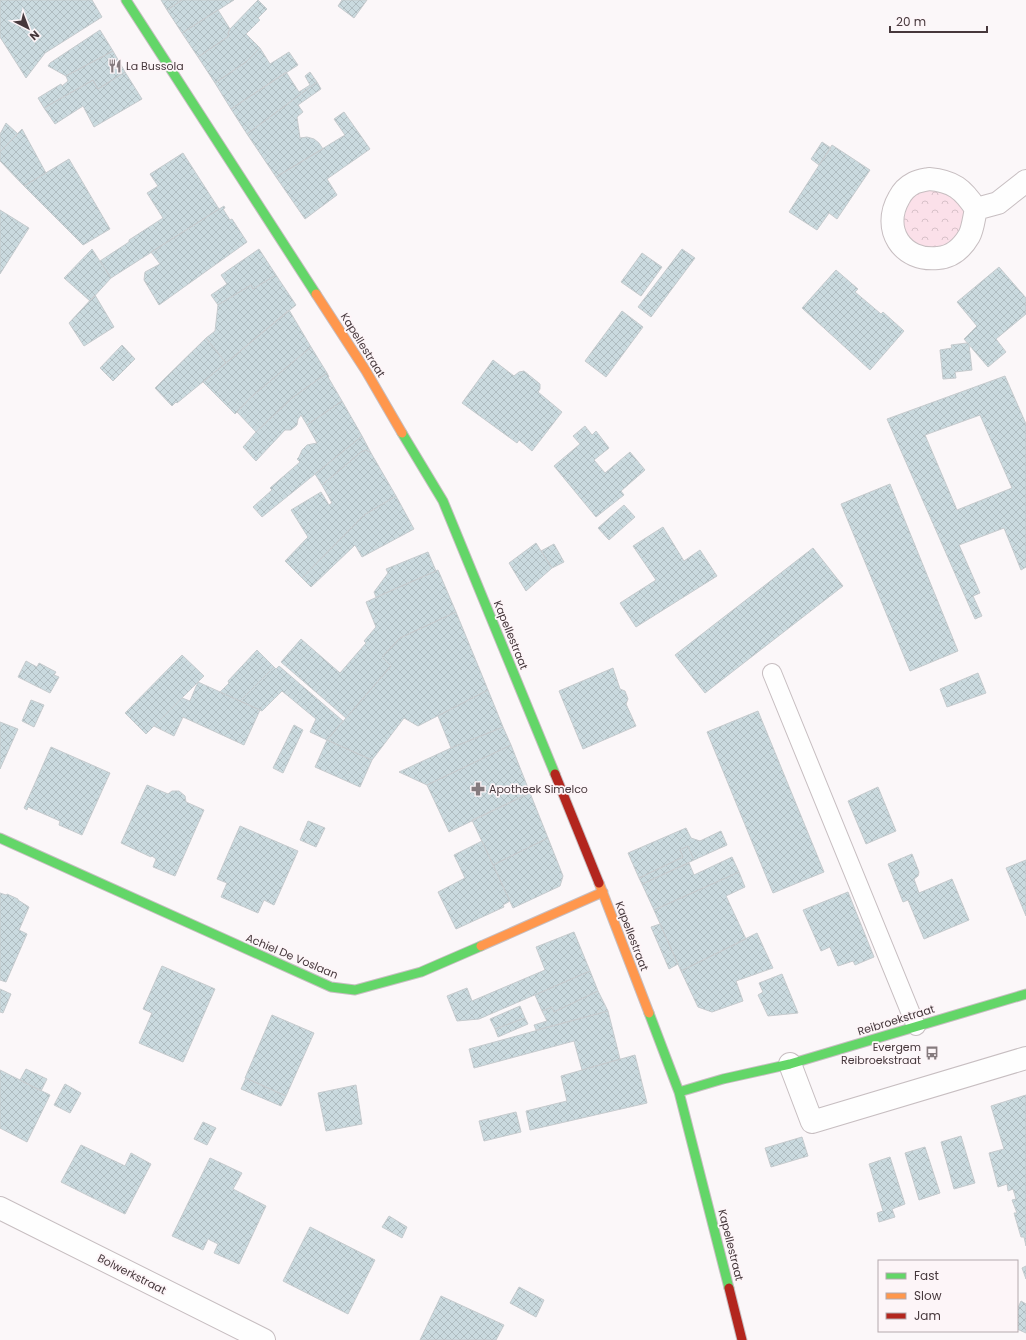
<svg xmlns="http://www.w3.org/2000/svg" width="1026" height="1340" font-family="Poppins,sans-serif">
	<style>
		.park { fill: url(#park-crowns) }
		.building { fill: url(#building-cross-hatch); stroke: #c6cbce; fill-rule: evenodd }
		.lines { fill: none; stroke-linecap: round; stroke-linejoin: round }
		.lane-casing { stroke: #c7bec1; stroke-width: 20 }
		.street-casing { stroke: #c7bec1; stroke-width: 24 }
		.fast-casing { stroke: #c7bec1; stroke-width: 11 }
		.slow-casing { stroke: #c7bec1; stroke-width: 11 }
		.jam-casing { stroke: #c7bec1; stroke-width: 11 }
		.lane { stroke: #fefefe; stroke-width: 18 }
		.street { stroke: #fefefe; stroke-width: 22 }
		.fast { stroke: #63d668; stroke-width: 9 }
		.slow { stroke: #ff974d; stroke-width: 9 }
		.jam { stroke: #b3261e; stroke-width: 9 }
		.labels { text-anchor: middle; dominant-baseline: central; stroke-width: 3.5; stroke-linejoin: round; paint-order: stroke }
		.poi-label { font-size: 11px; fill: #46383c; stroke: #fdf5f8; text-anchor: start }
		.street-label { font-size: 11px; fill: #46383c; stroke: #fdf5f8 }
	</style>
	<defs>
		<pattern id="park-crowns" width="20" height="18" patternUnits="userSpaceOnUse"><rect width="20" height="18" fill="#fbe0e9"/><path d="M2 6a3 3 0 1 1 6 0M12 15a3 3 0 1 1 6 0" fill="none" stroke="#d8c1c9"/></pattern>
		<pattern id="building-cross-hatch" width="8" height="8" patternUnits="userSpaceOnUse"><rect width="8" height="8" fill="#cadadf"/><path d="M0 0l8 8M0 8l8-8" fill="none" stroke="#afbcc0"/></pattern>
	</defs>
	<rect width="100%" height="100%" fill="#fbf7f9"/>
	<!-- park -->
	<path class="park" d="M 920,187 L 951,189 L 971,211 L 955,246 L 922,253 L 903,233 L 901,208 Z"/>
	<!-- building -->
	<path class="building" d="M 0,0 L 92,0 L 102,17 L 45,53 L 26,78 L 0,37 Z
		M 161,0 L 182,0 L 167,10 Z
		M 182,0 L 234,0 L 182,33 L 167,10 Z
		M 258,0 L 267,9 L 258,18 L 260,20 L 246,34 L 260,48 L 246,62 L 215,83 L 198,57 L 229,36 L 228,33 L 230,29 Z
		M 342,0 L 367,0 L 354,18 L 338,6 Z
		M 218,10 L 230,29 L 228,33 L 229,36 L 198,57 L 182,33 Z
		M 100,30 L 113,51 L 66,76 L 48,66 L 50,63 Z
		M 260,48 L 270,64 L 289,52 L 298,65 L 231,109 L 215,83 L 246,62 Z
		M 113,51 L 125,72 L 98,89 L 93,80 L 44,108 L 38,98 L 61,84 L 62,86 L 68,81 L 66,76 Z
		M 125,72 L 142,99 L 94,127 L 83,106 L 55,124 L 44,108 L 93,80 L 98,89 Z
		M 286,72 L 299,92 L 310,85 L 305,76 L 310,72 L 317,82 L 247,134 L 231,109 Z
		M 317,82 L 321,89 L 298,105 L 303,112 L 297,117 L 300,138 L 307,137 L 314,139 L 319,143 L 323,149 L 276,177 L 247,134 Z
		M 344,112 L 370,149 L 327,179 L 337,195 L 305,219 L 276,177 L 345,135 L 334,119 Z
		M 6,123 L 18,134 L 0,152 L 0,134 Z
		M 22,129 L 46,173 L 24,186 L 0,161 L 0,152 Z
		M 822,142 L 831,148 L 819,165 L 811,159 Z
		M 832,145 L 870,170 L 837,219 L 829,213 L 817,230 L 789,212 Z
		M 183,153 L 219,209 L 111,278 L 100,261 L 129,242 L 129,240 L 163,218 L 147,193 L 158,186 L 150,174 Z
		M 69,159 L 110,229 L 83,245 L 24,186 Z
		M 224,206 L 225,208 L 223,209 L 230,220 L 232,219 L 247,242 L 159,305 L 144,280 L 145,272 L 160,264 L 151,252 Z
		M 0,210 L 29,228 L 0,274 Z
		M 92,249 L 111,278 L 90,301 L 64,278 Z
		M 259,249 L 276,275 L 253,289 L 251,285 L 218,305 L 211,295 L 227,284 L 221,275 Z
		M 682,249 L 695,258 L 651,317 L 638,307 Z
		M 642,253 L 662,267 L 641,296 L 621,282 Z
		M 999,267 L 1026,298 L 1026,314 L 996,339 L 1006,352 L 988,367 L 964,339 L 977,326 L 957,302 Z
		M 836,270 L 858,289 L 855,292 L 881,314 L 883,312 L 904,331 L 870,370 L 802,308 Z
		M 276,275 L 296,305 L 226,363 L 206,338 L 215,331 L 218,305 L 251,285 L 253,289 Z
		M 95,295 L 114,327 L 84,346 L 69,323 Z
		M 289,310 L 311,347 L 251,397 L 235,414 L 203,382 Z
		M 622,311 L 643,327 L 606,377 L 585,361 Z
		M 206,338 L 226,363 L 177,403 L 176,402 L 172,406 L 155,388 Z
		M 967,343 L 969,345 L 972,370 L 955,372 L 956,378 L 943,379 L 940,350 L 952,348 L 951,345 Z
		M 122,345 L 135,359 L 113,381 L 100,368 Z
		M 311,347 L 327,373 L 292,398 L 256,432 L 237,412 L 251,397 Z
		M 493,360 L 514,376 L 519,372 L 524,371 L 540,384 L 540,389 L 538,392 L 562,412 L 532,451 L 519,440 L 517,443 L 462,403 Z
		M 327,373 L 329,377 L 328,377 L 342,401 L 307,425 L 301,415 L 298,419 L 297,425 L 291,430 L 285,430 L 256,461 L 243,447 L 256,432 L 292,398 Z
		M 1005,376 L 1026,424 L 1026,567 L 1021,570 L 1004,528 L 959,545 L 980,593 L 973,596 L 982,616 L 975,619 L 887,419 ZM 980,415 L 1012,488 L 957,510 L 925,435 Z
		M 342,401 L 362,436 L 262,517 L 253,507 L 272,490 L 270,488 L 300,462 L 297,459 L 299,457 L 302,450 L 307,445 L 317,443 L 307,425 Z
		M 585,426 L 592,435 L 596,431 L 609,448 L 594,460 L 605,473 L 630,452 L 645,470 L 621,491 L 624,495 L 596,517 L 554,466 L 580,444 L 573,436 Z
		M 362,436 L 371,453 L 366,450 L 361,452 L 322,485 L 315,474 Z
		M 366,450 L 371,453 L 396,496 L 364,515 L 302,578 L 285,561 L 308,537 L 291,510 L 321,492 L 329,505 L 332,503 L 322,485 L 361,452 Z
		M 890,484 L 958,651 L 910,671 L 841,504 Z
		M 396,496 L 414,529 L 362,557 L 355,545 L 311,587 L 302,578 L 364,515 Z
		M 624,505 L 635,517 L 609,540 L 598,528 Z
		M 663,527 L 684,561 L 700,550 L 717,576 L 636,627 L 620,603 L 656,580 L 633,546 Z
		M 536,543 L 552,568 L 526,591 L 509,563 Z
		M 554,544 L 564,562 L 552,568 L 541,551 Z
		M 813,548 L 843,586 L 705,693 L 675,655 Z
		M 428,552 L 436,571 L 376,597 L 374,592 L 388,573 L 386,569 Z
		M 438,570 L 456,612 L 400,638 L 382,657 L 391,666 L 346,718 L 281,662 L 301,639 L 340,673 L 366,643 L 364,641 L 376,627 L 366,602 Z
		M 456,612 L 488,690 L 418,726 L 404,718 L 372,760 L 327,740 L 391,666 L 382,657 L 400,638 Z
		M 257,650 L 274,667 L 240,701 L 220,692 L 229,683 L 228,681 Z
		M 182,655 L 204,676 L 146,734 L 125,713 Z
		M 26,661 L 37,667 L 39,663 L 56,672 L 54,675 L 59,677 L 50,693 L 18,677 Z
		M 279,666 L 343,721 L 327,740 L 310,732 L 316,719 L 282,691 L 262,711 L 240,701 L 274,667 L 276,669 Z
		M 613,668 L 620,689 L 625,691 L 628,699 L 626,704 L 636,726 L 583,749 L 559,691 Z
		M 978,673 L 986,693 L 947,707 L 940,689 Z
		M 198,682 L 260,710 L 244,745 L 183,717 L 174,736 L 154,726 L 182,698 L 190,701 Z
		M 488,690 L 503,727 L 451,748 L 438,716 Z
		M 31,700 L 44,705 L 34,727 L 22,721 Z
		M 758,711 L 824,872 L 773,893 L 707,732 Z
		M 0,722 L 18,729 L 0,769 Z
		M 294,725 L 303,730 L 283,773 L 273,768 Z
		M 503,727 L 511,745 L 427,785 L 399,772 L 451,748 Z
		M 327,740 L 372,760 L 360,787 L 315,767 Z
		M 511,745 L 530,793 L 449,832 L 427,785 Z
		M 51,747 L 110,773 L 82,835 L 59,825 L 60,821 L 28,807 L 27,810 L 24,808 Z
		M 147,785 L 168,794 L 172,791 L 179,791 L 185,796 L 186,802 L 204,810 L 175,876 L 153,867 L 156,859 L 152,856 L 151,857 L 121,843 Z
		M 878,787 L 896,831 L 866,844 L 848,801 Z
		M 530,793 L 548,838 L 493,865 L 472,820 Z
		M 308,821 L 325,828 L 316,847 L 300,840 Z
		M 240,826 L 298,851 L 274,905 L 264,900 L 258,913 L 221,897 L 227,883 L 217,879 Z
		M 686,828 L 691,838 L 700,841 L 721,831 L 727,845 L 694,860 L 688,846 L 680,850 L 683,857 L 639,878 L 628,853 Z
		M 548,838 L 563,876 L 560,886 L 513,908 L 493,865 Z
		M 482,841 L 510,901 L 503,905 L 504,907 L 456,929 L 438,892 L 465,878 L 454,855 Z
		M 688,846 L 694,860 L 642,884 L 639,878 L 683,857 L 680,850 Z
		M 912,854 L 919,872 L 918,876 L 914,879 L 919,893 L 952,879 L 969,920 L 924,939 L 908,900 L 903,902 L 888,864 Z
		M 732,857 L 739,872 L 654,910 L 642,884 L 689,863 L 694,875 Z
		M 1026,860 L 1026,916 L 1006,868 Z
		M 739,872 L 745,887 L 726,896 L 746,939 L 681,971 L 654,910 Z
		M 848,892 L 874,957 L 855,965 L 853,961 L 838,966 L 830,947 L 821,951 L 803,910 Z
		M 0,893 L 6,895 L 7,894 L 18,899 L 18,900 L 29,907 L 19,930 L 27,934 L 6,982 L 0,980 Z
		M 660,924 L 678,964 L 669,969 L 651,927 Z
		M 574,932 L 590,971 L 479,1019 L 457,1021 L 447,996 L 467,988 L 472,1001 L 545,970 L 536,947 Z
		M 757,933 L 773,968 L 736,981 L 743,1001 L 712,1012 L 698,1007 L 681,971 Z
		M 162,966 L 215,989 L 183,1062 L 139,1043 L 152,1013 L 143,1009 Z
		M 590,971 L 598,991 L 554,1012 L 552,1007 L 542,1011 L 535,995 Z
		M 782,974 L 798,1013 L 768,1016 L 758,995 L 763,992 L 759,983 Z
		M 0,989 L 11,994 L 3,1013 L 0,1012 Z
		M 598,991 L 608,1011 L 536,1030 L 534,1025 L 547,1021 L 542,1011 L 552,1007 L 554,1012 Z
		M 520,1006 L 525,1018 L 495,1029 L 490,1019 Z
		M 608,1011 L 620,1059 L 582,1070 L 574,1041 L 474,1068 L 469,1049 Z
		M 272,1015 L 314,1033 L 286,1096 L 245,1078 Z
		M 525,1018 L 528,1024 L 498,1037 L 495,1029 Z
		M 635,1055 L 647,1103 L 530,1130 L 526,1111 L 567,1101 L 561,1076 Z
		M 26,1069 L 47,1079 L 41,1091 L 20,1080 Z
		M 0,1070 L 50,1095 L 27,1142 L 0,1128 Z
		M 246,1078 L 286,1096 L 281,1106 L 241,1089 Z
		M 65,1084 L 81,1093 L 70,1113 L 54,1105 Z
		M 356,1085 L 362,1124 L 326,1131 L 318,1093 Z
		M 1026,1095 L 1026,1246 L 1024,1237 L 1021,1237 L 1014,1213 L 1017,1213 L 1012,1200 L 1016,1199 L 1013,1189 L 1008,1191 L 1007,1184 L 998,1187 L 989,1153 L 1004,1149 L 991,1106 Z
		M 516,1112 L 521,1132 L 484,1141 L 479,1121 Z
		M 203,1122 L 216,1128 L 207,1145 L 194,1139 Z
		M 961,1136 L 975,1183 L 954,1189 L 941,1142 Z
		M 802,1137 L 808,1156 L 771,1167 L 765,1148 Z
		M 81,1145 L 125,1166 L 131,1153 L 151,1164 L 125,1214 L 61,1182 Z
		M 925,1147 L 940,1193 L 919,1200 L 905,1153 Z
		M 890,1157 L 905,1204 L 892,1209 L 895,1217 L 879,1222 L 877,1213 L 883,1211 L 869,1164 Z
		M 210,1158 L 242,1173 L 233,1189 L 266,1206 L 239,1264 L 214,1253 L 218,1244 L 208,1239 L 203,1250 L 172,1236 Z
		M 389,1216 L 407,1227 L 402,1238 L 382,1227 Z
		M 310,1227 L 375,1260 L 348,1314 L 283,1281 Z
		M 1026,1266 L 1026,1279 L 1022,1268 Z
		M 519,1287 L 544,1300 L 536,1317 L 510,1303 Z
		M 441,1296 L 504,1325 L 496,1340 L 420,1340 Z
		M 1021,1301 L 1026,1304 L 1026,1333 L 1017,1329 L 1017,1310 Z"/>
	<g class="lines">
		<!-- lane casing -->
		<g class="lane-casing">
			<path id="lane" d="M 772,673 L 916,1026"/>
		</g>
		<!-- street casing -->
		<g class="street-casing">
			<path id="street" d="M 929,179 C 953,181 963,189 976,209 C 974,217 973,229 969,236 C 962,248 952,257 938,258 C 902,262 881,229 899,198 C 902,192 908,186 914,183 C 918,181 924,180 929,179 Z
				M 976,209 L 998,203 L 1026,181
				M 790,1064 L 812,1122 L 1026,1058
				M 0,1208 L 264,1340"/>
		</g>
		<!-- fast casing -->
		<g class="fast-casing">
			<path id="fast" d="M 126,0 L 316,294
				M 402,433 L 443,501 L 555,774
				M 0,838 L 331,987 L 355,990 L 421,972 L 481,946
				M 649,1013 L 679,1092 L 729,1288
				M 679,1092 L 723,1079 L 790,1064 L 1026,994"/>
		</g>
		<!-- slow casing -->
		<g class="slow-casing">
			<path id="slow" d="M 316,294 L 366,371 L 402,433
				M 599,883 L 649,1013
				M 481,946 L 603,892"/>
		</g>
		<!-- jam casing -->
		<g class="jam-casing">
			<path id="jam" d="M 555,774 L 599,883
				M 729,1288 L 742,1340"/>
		</g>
		<!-- lane -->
		<use href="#lane" class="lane"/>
		<!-- street -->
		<use href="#street" class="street"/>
		<!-- fast -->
		<use href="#fast" class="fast"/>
		<!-- slow -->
		<use href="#slow" class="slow"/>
		<!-- jam -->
		<use href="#jam" class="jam"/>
	</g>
	<!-- icons -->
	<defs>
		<g id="restaurant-bare" transform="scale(1.08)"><path d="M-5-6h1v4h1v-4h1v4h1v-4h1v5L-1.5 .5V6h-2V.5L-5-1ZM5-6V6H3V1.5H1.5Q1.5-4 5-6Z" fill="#857b7e" stroke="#fdf5f8" stroke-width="2.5" paint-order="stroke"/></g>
		<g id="pharmacy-bare" transform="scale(1.08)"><path d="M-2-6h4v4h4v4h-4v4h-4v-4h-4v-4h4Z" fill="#857b7e" stroke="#fdf5f8" stroke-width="2.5" paint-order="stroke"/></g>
		<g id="bus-bare" transform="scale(1.08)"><path d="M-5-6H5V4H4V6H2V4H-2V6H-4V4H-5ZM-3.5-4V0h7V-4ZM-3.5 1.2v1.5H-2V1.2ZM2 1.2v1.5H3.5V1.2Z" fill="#857b7e" stroke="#fdf5f8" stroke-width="2.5" paint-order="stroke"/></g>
	</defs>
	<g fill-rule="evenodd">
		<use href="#restaurant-bare" x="115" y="66"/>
		<use href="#pharmacy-bare" x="478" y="789"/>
		<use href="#bus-bare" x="932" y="1053"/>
	</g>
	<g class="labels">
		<!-- poi labels -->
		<g class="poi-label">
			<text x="126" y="66">La Bussola</text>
			<text x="489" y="789">Apotheek Simelco</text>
			<text x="921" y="1047" text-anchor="end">Evergem<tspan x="921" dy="13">Reibroekstraat</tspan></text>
		</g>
		<!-- street labels -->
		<g class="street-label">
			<text transform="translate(363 345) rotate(58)">Kapellestraat</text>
			<text transform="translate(511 635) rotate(68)">Kapellestraat</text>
			<text transform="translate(632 936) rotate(69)">Kapellestraat</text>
			<text transform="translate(292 956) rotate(23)">Achiel De Voslaan</text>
			<text transform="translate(896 1020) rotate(-17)">Reibroekstraat</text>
			<text transform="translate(731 1245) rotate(76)">Kapellestraat</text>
			<text transform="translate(132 1274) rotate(27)">Bolwerkstraat</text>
		</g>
	</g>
	<!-- legend -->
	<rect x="878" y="1260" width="140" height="72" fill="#fdf5f8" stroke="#b4a9ad"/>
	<rect x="886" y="1273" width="20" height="6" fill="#63d668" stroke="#b4a9ad"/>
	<text x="914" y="1280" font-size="12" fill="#46383c">Fast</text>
	<rect x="886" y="1293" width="20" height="6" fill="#ff974d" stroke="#b4a9ad"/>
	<text x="914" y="1300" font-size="12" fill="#46383c">Slow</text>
	<rect x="886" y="1313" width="20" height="6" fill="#b3261e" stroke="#b4a9ad"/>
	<text x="914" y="1320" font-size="12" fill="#46383c">Jam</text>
	<!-- north arrow -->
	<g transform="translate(28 28) rotate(138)" stroke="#fdf5f8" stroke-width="3" paint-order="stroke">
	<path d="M0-3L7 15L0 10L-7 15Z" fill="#46383c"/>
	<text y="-6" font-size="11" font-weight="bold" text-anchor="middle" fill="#46383c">N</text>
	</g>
	<!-- scale -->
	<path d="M890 26v6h97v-6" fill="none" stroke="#46383c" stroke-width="2"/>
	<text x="896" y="26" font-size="12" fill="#46383c" stroke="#fdf5f8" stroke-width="3" paint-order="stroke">20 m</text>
</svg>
